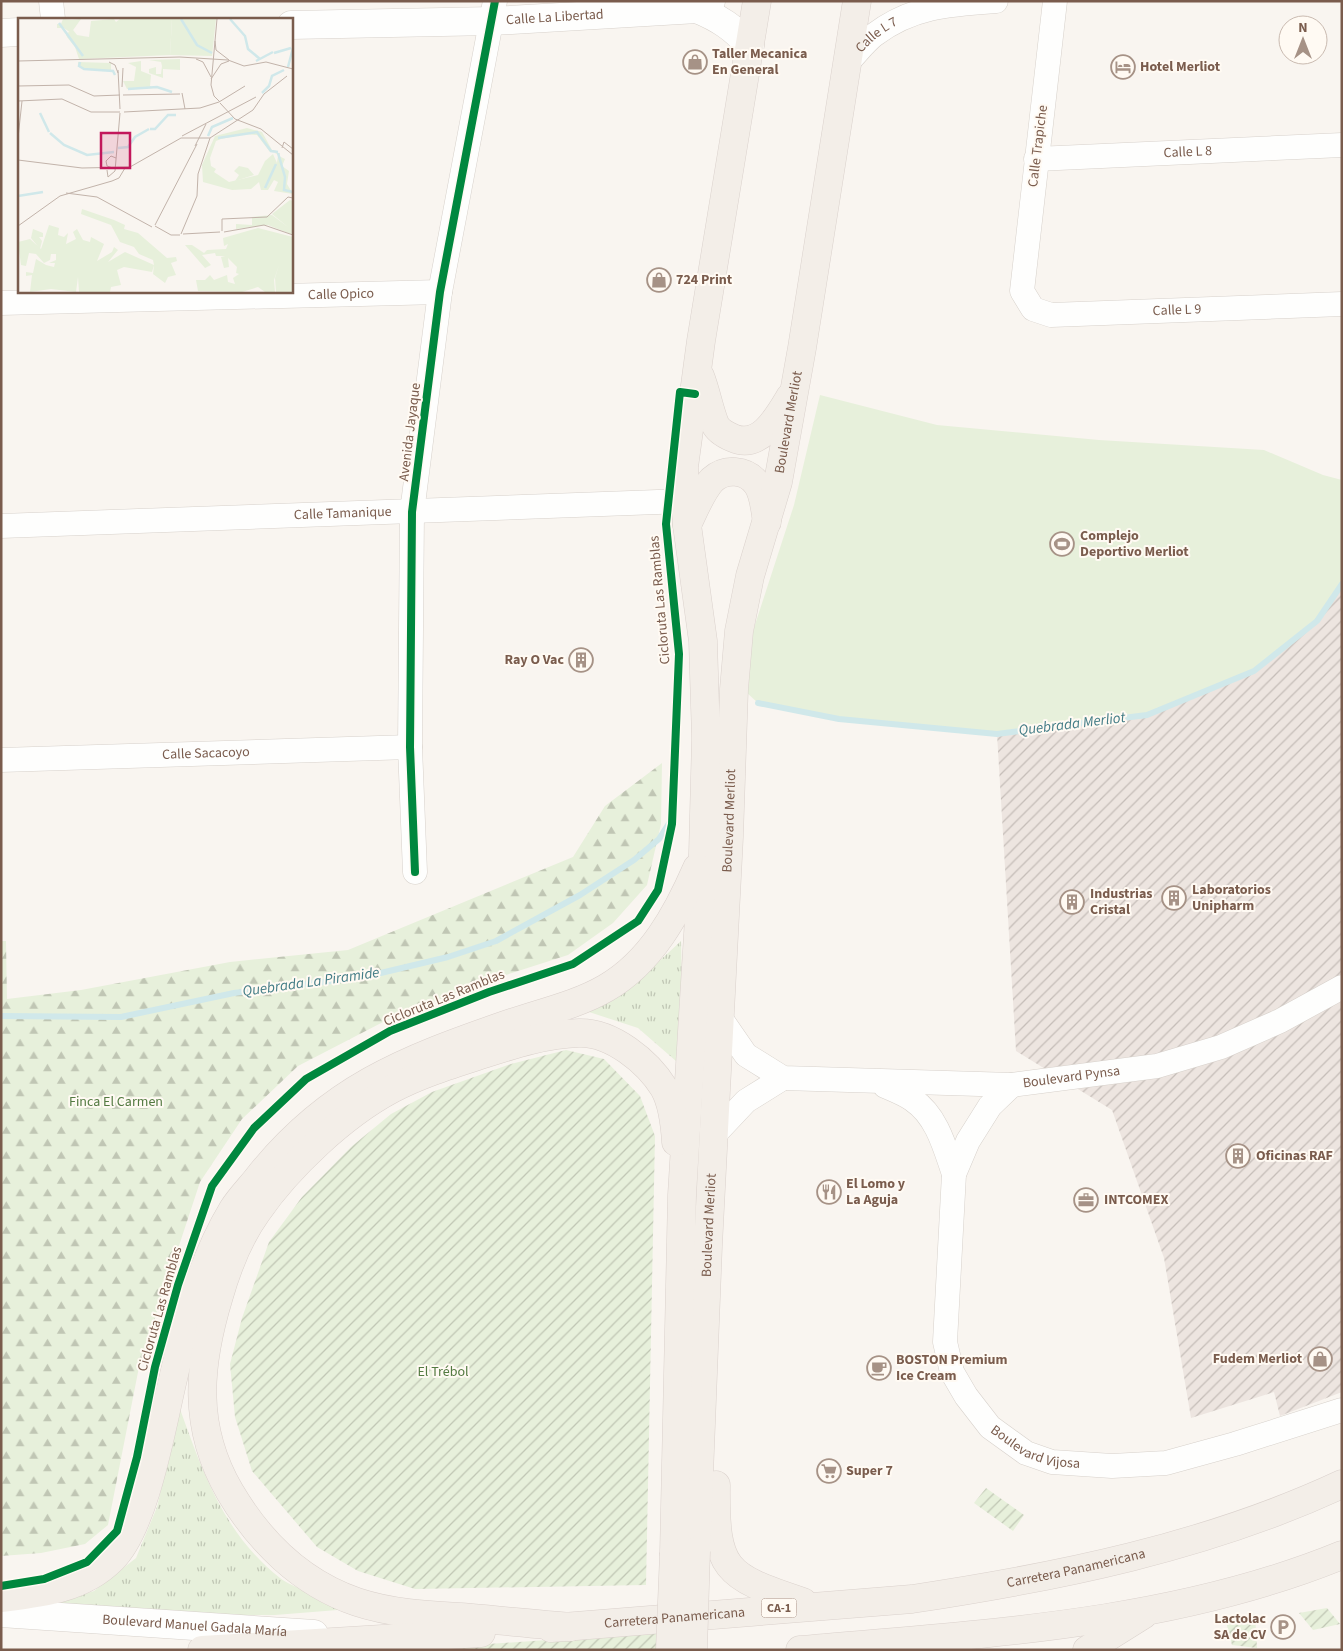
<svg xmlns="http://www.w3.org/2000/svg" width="1343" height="1651" font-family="'Source Sans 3',sans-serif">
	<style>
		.industrial { fill: url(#industrial-furrows) }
		.grass { fill: url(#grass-tufts) }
		.forest { fill: url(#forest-firs) }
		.park { fill: #e7f0db }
		.garden { fill: url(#garden-furrows) }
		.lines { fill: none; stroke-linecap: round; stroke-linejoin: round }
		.stream { stroke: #d0e8ea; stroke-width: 6 }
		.minor-casing { stroke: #d7d1cb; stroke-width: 25 }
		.tertiary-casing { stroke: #d7d1cb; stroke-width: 29 }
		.primary-casing { stroke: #dad1cc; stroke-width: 29 }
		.minor { stroke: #fefefd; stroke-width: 24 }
		.tertiary { stroke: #fefefd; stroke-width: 28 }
		.primary { stroke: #f3eee8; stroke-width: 28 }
		.primary-bridge-casing { stroke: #dad1cc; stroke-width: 29; stroke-linecap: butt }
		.primary-bridge { stroke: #f3eee8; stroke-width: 28 }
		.cycleway-casing { stroke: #fffaf3; stroke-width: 11 }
		.cycleway { stroke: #00873e; stroke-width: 8 }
		.labels { text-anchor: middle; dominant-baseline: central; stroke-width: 4; stroke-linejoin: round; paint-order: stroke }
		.shield { fill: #fffaf3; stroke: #a28b7f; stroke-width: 1 }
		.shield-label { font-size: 12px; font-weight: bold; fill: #7a5c4d }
		.street-label { font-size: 14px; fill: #7a5c4d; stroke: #fffaf3 }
		.poi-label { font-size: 14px; font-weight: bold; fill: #7a5c4d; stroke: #fffaf3; text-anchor: start }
		.park-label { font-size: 14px; fill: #537a41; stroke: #fffaf3 }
		.water-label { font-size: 15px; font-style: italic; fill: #437c86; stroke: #fffaf3 }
		.inset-river { fill: none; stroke: #d0e8ea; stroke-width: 2.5 }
		.inset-road { fill: none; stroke: #c2b3aa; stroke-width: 1 }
		.view { fill: #c2185b; fill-opacity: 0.15; stroke: #c2185b; stroke-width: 2.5 }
		.inset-edge { fill: none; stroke: #7a5c4d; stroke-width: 2.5 }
	</style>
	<defs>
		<pattern id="industrial-furrows" width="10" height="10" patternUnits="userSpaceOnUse" patternTransform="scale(1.25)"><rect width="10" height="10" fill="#ede5e0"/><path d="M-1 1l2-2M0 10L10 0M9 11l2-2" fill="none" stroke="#c5bdb8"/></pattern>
		<pattern id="grass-tufts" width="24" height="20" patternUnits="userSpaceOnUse" patternTransform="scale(1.25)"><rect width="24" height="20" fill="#e7f0db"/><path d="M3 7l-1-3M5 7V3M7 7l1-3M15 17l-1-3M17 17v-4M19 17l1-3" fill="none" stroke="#c0c6b4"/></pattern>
		<pattern id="forest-firs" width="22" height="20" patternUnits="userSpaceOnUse" patternTransform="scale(1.25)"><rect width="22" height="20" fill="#e7f0db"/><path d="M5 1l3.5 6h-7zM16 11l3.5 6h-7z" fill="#c0c6b4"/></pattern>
		<pattern id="garden-furrows" width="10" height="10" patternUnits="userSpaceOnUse" patternTransform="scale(1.25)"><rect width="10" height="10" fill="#e7f0db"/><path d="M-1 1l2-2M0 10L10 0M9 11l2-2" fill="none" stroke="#c0c6b4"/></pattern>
	</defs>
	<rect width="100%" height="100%" fill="#f9f5f0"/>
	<!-- industrial -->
	<path class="industrial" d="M 1342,584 L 1342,1392 L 1280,1416 L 1274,1392 L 1191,1418 L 1164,1258 L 1112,1110 L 1016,1051 L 997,734 L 1147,715 L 1254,671 L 1317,621 Z"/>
	<!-- grass -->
	<path class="grass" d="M 681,941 L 684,1068 L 638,1028 L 589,1012 L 640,979 Z
		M 180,1409 C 203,1473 224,1534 280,1578 C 293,1588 333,1601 350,1609 L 275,1615 L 196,1615 L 49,1605 L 94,1591 L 136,1558 L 157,1507 Z"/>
	<!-- forest -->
	<path class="forest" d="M 662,763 L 661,824 L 647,885 L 613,923 L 568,955 L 481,983 L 385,1021 L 298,1066 L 242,1119 L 200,1182 L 139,1367 L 108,1525 L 85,1544 L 41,1553 L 1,1556 L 1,941 L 6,941 L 7,999 L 81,990 L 230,962 L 348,950 L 573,857 L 605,806 Z"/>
	<!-- park -->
	<path class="park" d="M 820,395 L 937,425 L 1099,440 L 1264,450 L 1323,475 L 1342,480 L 1342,584 L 1317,621 L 1254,671 L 1147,715 L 997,734 L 839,719 L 758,703 L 746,692 L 751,637 L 794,505 Z"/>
	<!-- garden -->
	<path class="garden" d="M 566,1050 L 604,1059 L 640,1096 L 655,1136 L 646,1585 L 415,1589 L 358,1571 L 317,1547 L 252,1471 L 235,1417 L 230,1364 L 242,1318 L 269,1242 L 302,1197 L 351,1147 L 391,1114 L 432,1092 L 511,1064 Z
		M 986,1488 L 1024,1515 L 1013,1531 L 974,1503 Z
		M 1327,1608 L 1340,1624 L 1313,1630 L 1299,1613 Z
		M 1255,1614 L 1257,1648 L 1232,1645 L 1225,1618 Z
		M 662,1632 L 661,1650 L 406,1650 L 416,1649 Z"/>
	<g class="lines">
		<!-- stream -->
		<path class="stream" d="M 758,703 L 839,719 L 997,734 L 1147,715 L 1254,671 L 1317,621 L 1342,584
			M 1,1016 L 121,1017 L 234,993 L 364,977 L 448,957 L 496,941 L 580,895 L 634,860 L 659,839 L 670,822"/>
		<!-- minor casing -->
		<g class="minor-casing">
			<g id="minor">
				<path d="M 51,1 L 53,19"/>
				<path id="s1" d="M 1055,1 L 1022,291 L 1033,309 L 1051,315 L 1342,304"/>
				<path id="s2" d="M 847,63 C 856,54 864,43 874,35 C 912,6 951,4 996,1"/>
				<path id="s3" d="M 1036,159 L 1342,145"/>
				<path id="s4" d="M 1,303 L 440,292"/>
				<path id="s5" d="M 1,526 L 685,501"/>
				<path id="s6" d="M 1,760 L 410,747"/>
				<path d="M 415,872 L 410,747 L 412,512 L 440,292 L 495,1"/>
				<path id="s7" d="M 719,1016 L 746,1055 L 783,1078 L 1012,1085 L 1157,1066 L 1221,1047 L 1280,1021 L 1342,987"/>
				<path id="s8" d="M 1012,1085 L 990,1106 L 968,1141 L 954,1174 L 945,1342 L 952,1372 L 966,1396 L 990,1427 L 1026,1453 L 1052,1462 L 1112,1466 L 1166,1463 L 1235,1444 L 1342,1410"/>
				<path d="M 885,1086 C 894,1090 905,1094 913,1100 C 937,1116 945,1148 954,1174"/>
				<path d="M 714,1135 L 746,1101 L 783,1078"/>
			</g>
		</g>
		<!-- tertiary casing -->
		<g class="tertiary-casing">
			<g id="tertiary">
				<path d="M 697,9 C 719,18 734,28 750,46"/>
				<path id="s9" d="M 291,25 L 493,21 L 697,9 L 711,1"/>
				<path d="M 1,33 L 19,32"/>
				<path id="s10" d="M 1,1613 L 314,1634"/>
			</g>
		</g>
		<!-- primary casing -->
		<g class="primary-casing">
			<g id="primary">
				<path d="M 700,376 C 706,391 709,409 715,424 C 718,431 726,435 733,438 C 760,450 778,417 790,397"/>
				<path d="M 687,525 C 694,511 701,492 712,480 C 725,468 746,469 757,484 C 764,494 765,510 767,522"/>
				<path d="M 716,1485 C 715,1570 724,1576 803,1602"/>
				<path id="s11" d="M 696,1551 L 708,1246 L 729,837 L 734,689 L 739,631 L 750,576 L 778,482 L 802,348 L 857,1"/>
				<path d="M 674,1553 L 682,1195 L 703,853 L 706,738 L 703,641 L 687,525 L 684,467 L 701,341 L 757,1"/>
				<path d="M 1,1598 C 42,1593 82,1589 112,1559 C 145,1527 162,1425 173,1379 C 186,1321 202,1260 233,1209 C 240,1198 249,1189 257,1179 C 328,1089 404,1060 508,1024 C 540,1013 577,1005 606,988 C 651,962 677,914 697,868"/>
				<path d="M 570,1627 C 533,1624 497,1620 460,1617 C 425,1615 390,1613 357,1602 C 301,1583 259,1541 230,1492 C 192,1427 198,1365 219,1296 C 227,1268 239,1237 257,1212 C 288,1167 343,1115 392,1089 C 420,1074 453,1064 484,1054 C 515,1044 546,1034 579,1033 C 612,1032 648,1062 664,1088 C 672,1102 675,1126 676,1142"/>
				<path id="s12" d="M 551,1628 L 912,1599 C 1058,1577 1207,1547 1342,1484"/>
				<path d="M 202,1650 L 481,1633"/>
				<path d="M 800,1650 C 981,1634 1171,1625 1342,1555"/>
				<path d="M 1087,1650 L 1143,1615"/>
			</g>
		</g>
		<!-- minor -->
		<use href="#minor" class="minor"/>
		<!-- tertiary -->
		<use href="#tertiary" class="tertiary"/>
		<!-- primary -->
		<use href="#primary" class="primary"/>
		<!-- primary-bridge casing -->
		<g class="primary-bridge-casing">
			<path id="primary-bridge" d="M 670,1650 L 674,1553
				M 693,1650 L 696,1551"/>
		</g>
		<!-- primary-bridge -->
		<use href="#primary-bridge" class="primary-bridge"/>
		<!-- cycleway casing -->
		<g class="cycleway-casing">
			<path id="cycleway" d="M 415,872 L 410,747 L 412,512 L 440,292 L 495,1
				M 1,1586 L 44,1579 L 87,1562 L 117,1531 L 137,1457 L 155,1367 L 178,1285 L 212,1186 L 254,1128 L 306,1079 L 390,1031 L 489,992 L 573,964 L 638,921 L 658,890 L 672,824 L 679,654 L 666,524 L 680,392 L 695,394"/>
		</g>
		<!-- cycleway -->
		<use href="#cycleway" class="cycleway"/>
	</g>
	<!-- icons -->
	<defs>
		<g id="shop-ring" transform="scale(1.25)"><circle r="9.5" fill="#fffaf3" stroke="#a69286" stroke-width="1.5"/><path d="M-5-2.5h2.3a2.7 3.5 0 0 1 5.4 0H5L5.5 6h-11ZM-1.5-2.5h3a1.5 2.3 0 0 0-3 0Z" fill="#a69286"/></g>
		<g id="hotel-ring" transform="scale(1.25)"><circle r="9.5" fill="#fffaf3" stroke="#a69286" stroke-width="1.5"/><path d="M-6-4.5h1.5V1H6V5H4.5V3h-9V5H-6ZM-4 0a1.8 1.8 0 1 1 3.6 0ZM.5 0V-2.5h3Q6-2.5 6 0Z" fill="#a69286"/></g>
		<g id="stadium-ring" transform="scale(1.25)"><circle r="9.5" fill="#fffaf3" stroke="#a69286" stroke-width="1.5"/><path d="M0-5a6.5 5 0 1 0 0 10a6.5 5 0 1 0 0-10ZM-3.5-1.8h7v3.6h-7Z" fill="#a69286"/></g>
		<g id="building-ring" transform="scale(1.25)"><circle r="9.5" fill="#fffaf3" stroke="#a69286" stroke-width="1.5"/><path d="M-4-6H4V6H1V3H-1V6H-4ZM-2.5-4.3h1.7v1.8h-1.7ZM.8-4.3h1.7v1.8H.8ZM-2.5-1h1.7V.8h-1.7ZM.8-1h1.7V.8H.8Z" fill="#a69286"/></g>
		<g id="restaurant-ring" transform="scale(1.25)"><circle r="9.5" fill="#fffaf3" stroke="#a69286" stroke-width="1.5"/><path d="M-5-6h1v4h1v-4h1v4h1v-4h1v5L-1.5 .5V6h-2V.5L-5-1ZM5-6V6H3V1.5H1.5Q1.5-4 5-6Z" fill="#a69286"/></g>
		<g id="office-ring" transform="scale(1.25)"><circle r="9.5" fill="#fffaf3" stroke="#a69286" stroke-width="1.5"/><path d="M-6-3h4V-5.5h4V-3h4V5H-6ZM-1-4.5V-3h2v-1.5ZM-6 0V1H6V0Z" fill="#a69286"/></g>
		<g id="cafe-ring" transform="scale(1.25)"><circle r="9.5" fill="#fffaf3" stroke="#a69286" stroke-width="1.5"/><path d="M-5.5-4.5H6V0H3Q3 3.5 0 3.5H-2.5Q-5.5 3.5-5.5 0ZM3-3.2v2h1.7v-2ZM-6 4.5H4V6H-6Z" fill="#a69286"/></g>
		<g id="supermarket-ring" transform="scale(1.25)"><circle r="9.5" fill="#fffaf3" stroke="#a69286" stroke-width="1.5"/><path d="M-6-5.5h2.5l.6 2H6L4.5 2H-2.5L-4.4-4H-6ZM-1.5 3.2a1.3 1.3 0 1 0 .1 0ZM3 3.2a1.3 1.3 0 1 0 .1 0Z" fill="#a69286"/></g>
		<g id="parking-ring" transform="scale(1.25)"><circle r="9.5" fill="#fffaf3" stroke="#a69286" stroke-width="1.5"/><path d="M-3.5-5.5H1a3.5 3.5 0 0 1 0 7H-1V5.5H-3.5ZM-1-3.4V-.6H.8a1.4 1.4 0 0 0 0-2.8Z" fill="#a69286"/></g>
	</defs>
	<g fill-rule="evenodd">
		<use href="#shop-ring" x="695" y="62"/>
		<use href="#hotel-ring" x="1123" y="67"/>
		<use href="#shop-ring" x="659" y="280"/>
		<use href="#stadium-ring" x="1062" y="544"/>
		<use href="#building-ring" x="581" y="660"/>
		<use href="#building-ring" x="1174" y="898"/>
		<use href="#building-ring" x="1072" y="902"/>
		<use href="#building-ring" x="1238" y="1156"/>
		<use href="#restaurant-ring" x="829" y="1192"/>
		<use href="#office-ring" x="1086" y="1200"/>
		<use href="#shop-ring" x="1320" y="1359"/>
		<use href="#cafe-ring" x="879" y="1368"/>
		<use href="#supermarket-ring" x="829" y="1471"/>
		<use href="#parking-ring" x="1283" y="1627"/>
	</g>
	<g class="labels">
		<!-- shield labels -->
		<rect class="shield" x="761.5" y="1598.5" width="35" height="19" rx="4"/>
		<g class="shield-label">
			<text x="779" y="1608">CA-1</text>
		</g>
		<!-- street labels -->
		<g class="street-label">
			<text stroke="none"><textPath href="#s9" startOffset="264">Calle La Libertad</textPath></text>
			<text stroke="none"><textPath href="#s2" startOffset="41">Calle L 7</textPath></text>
			<text transform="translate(1038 146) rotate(-83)">Calle Trapiche</text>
			<text stroke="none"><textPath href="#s3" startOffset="152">Calle L 8</textPath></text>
			<text stroke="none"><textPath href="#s4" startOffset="340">Calle Opico</textPath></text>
			<text stroke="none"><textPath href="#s1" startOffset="458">Calle L 9</textPath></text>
			<text stroke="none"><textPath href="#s11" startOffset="1136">Boulevard Merliot</textPath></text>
			<text transform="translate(410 432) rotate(-83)">Avenida Jayaque</text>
			<text stroke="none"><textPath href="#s5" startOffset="342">Calle Tamanique</textPath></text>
			<text transform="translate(660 600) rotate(-95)">Cicloruta Las Ramblas</text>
			<text stroke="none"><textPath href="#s6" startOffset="205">Calle Sacacoyo</textPath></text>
			<text stroke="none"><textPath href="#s11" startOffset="731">Boulevard Merliot</textPath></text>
			<text transform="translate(444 998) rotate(-22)">Cicloruta Las Ramblas</text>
			<text stroke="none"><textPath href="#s7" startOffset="380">Boulevard Pynsa</textPath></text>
			<text stroke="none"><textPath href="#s11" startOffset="326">Boulevard Merliot</textPath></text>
			<text transform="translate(160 1309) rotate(-74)">Cicloruta Las Ramblas</text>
			<text stroke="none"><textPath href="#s8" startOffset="425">Boulevard Vijosa</textPath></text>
			<text stroke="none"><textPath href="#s12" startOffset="529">Carretera Panamericana</textPath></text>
			<text stroke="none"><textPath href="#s12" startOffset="124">Carretera Panamericana</textPath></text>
			<text stroke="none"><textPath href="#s10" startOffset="194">Boulevard Manuel Gadala María</textPath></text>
		</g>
		<!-- poi labels -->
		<g class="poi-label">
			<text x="712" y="54">Taller Mecanica<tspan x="712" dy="16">En General</tspan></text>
			<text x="1140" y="67">Hotel Merliot</text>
			<text x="676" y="280">724 Print</text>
			<text x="1080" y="536">Complejo<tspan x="1080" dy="16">Deportivo Merliot</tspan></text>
			<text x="564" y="660" text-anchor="end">Ray O Vac</text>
			<text x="1192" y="890">Laboratorios<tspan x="1192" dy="16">Unipharm</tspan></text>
			<text x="1090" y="894">Industrias<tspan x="1090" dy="16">Cristal</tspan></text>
			<text x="1256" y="1156">Oficinas RAF</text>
			<text x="846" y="1184">El Lomo y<tspan x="846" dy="16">La Aguja</tspan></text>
			<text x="1104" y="1200">INTCOMEX</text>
			<text x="1302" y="1359" text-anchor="end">Fudem Merliot</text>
			<text x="896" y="1360">BOSTON Premium<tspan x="896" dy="16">Ice Cream</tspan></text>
			<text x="846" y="1471">Super 7</text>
			<text x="1266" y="1619" text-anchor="end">Lactolac<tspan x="1266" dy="16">SA de CV</tspan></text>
		</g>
		<!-- park labels -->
		<g class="park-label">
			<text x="116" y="1102">Finca El Carmen</text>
			<text x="443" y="1372">El Trébol</text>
		</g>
		<!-- water labels -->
		<g class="water-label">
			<text transform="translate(1072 724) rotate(-7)">Quebrada Merliot</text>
			<text transform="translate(311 982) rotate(-8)">Quebrada La Piramide</text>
		</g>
	</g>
	<!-- overview -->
	<g transform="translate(18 18)">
		<rect width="275" height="275" fill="#f9f5f0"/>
		<path d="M 162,41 L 162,52 L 145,51 L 145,60 L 131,55 L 131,51 L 138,49 L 138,56 L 143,56 L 144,48 L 143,44 L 131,42 Z" fill="#e7f0db"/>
		<path d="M 96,1 L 98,4 L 102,1 L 154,1 L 152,37 L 61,41 L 57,29 L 49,19 L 46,11 L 49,15 L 55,12 L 59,17 L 71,19 L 73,3 ZM 123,43 L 123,53 L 133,57 L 132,68 L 136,70 L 109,71 L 105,63 L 116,63 L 118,49 L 110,45 ZM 60,44 L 93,45 L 93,53 L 66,51 L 60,48 ZM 229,110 L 244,114 L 254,132 L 259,133 L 252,134 L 239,117 L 227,116 L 203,121 L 198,123 L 192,140 L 193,148 L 198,151 L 196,154 L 211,164 L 240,157 L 247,143 L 255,136 L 259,145 L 260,137 L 257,135 L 262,135 L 261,138 L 267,141 L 264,148 L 271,153 L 269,166 L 275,176 L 256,173 L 260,164 L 256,162 L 250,172 L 243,172 L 241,164 L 233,171 L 214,172 L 185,164 L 184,147 L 197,118 ZM 272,182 L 275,183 L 275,217 L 250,207 L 218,211 L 218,206 L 234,207 L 234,199 L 254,197 L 270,209 L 254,196 ZM 64,191 L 96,202 L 107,207 L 106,211 L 120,215 L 149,240 L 158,239 L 159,243 L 153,245 L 158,257 L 150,259 L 147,265 L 135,256 L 136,247 L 134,254 L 106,249 L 99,252 L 103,267 L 93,269 L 92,274 L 61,274 L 60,259 L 58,274 L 33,271 L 12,274 L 14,257 L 8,258 L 8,254 L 15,255 L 18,241 L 28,247 L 36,249 L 37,245 L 31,245 L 38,242 L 38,236 L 33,236 L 32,242 L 26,245 L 18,236 L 11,235 L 8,248 L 3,247 L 0,224 L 12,221 L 23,231 L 31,207 L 41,210 L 40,217 L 46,219 L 50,215 L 48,226 L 58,221 L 55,214 L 59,211 L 65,222 L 72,224 L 73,219 L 86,226 L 79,243 L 94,234 L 96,229 L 100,232 L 90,244 L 107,234 L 136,247 L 135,242 L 121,236 L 116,229 L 102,224 L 93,207 L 63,196 ZM 240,210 L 275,219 L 275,274 L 258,274 L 257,260 L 261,247 L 256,262 L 257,274 L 247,274 L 240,269 L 224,274 L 180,273 L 178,262 L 187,262 L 192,257 L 196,262 L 209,257 L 210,264 L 217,266 L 215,260 L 221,256 L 218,255 L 219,249 L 210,240 L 211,249 L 206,250 L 203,239 L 207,238 L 198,238 L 197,235 L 184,237 L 193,247 L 187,250 L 167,227 L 174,227 L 186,235 L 189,232 L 208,231 L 210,226 L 206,228 L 205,220 Z" fill="#e7f0db"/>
		<path d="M 45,1 L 54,2 L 63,1 L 53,15 L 46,10 L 39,10 L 39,6 L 43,6 ZM 154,1 L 198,1 L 194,38 L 152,37 ZM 15,211 L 25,215 L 25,219 L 21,219 L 24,223 L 22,231 L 13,220 Z" fill="#e7f0db"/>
		<path d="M 221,148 L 230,150 L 236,157 L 217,163 L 221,157 L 216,153 Z" fill="#e7f0db"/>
		<path class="inset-river" d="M 163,1 L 179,27 L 194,35M 212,1 L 227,18 L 230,31 L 242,41M 41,5 L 65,38M 256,35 L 273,30M 238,43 L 255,34M 62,44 L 61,48 L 66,51 L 95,53 L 97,57M 270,49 L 275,30M 110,71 L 139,69 L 154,74M 244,75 L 251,68 L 254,58 L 266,52M 22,95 L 31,114M 132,111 L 137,111 L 150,97 L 158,97M 32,115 L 46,127 L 69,137 L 96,134M 190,118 L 194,109 L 215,100M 200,120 L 239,114 L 253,133 L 260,134M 100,130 L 110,129 L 117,119 L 131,111M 260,135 L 267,159 L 266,172 L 275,174M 247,170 L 258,146M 0,178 L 25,174"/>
		<path class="inset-road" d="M 199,1 L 193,67 L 196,78 L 202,84M 197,23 L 198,32 L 211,42M 178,41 L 185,44 L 193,59M 0,43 L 162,39 L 210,42 L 226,48 L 248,44 L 275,51M 91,44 L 97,47 L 100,55M 100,52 L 102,91M 193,61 L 203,46 L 211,43M 0,68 L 51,67 L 76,78 L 102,77M 104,69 L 105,50M 164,75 L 167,91M 105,77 L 162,76M 0,83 L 44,81 L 73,94 L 102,94M 202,85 L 217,101 L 243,111 L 275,137M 106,94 L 182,90 L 201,84 L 227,68M 164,118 L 238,79M 0,120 L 4,83M 177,128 L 188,106M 264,130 L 266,124 L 275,131M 0,142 L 64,150 L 112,149 L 163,120 L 192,120 L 235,92 L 246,76 L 269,58M 95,150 L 89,148 L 88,143 L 93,138 L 98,140M 89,152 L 90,159 L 97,153 L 102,95M 94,163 L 101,160 L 107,150M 48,175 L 79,179 L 134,209M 137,207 L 179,126M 0,208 L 42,178 L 94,163M 137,208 L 153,217 L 162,217M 204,213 L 204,201 L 249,199 L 270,179 L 275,180M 206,214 L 246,207 L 275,217M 163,216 L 179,178 L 180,156 L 192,120M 165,216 L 202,214"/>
		<path class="view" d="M 83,115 L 112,115 L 112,150 L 83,150 Z"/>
		<rect width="275" height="275" class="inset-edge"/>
	</g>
	<!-- border -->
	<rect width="1343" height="1651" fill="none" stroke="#7a5c4d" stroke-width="5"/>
	<!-- north arrow -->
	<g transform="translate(1303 40)"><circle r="24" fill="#fffaf3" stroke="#cabbb1"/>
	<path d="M0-4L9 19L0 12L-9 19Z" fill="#a69286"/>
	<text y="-8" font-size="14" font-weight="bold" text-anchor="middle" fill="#7a5c4d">N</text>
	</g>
</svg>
